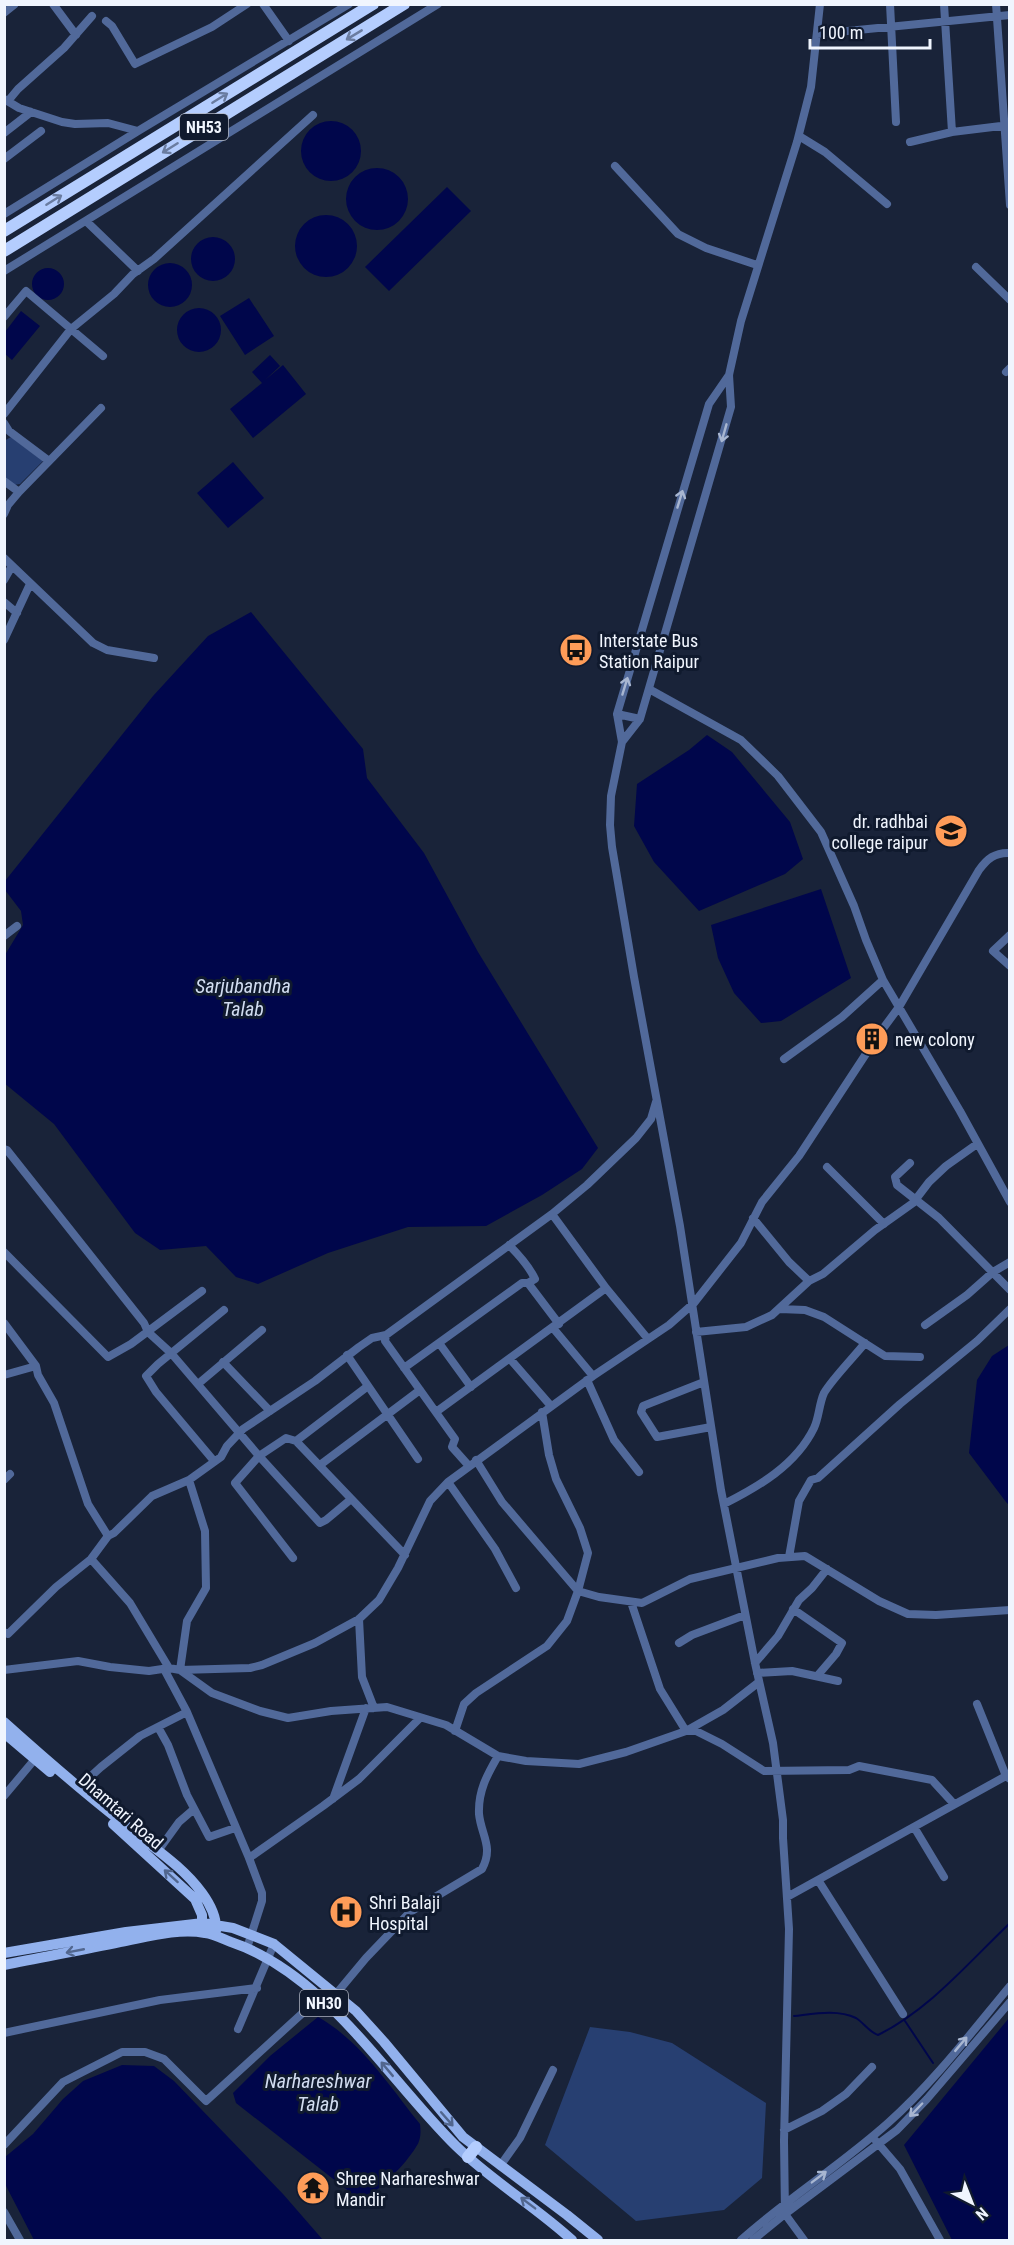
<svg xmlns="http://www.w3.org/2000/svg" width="1014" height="2245" font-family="'Roboto Condensed',sans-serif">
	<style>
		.green { fill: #273f71 }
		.water { fill: #00064b }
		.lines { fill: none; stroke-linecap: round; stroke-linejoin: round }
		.stream { stroke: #00064b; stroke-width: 2 }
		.minor { stroke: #51699a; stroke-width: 8 }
		.major { stroke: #92b1ed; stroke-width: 10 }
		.highway { stroke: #b4cdfe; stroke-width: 12 }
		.oneway { stroke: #6a7ca0 }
		.oneway2 { stroke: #a8b6d1 }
		.oneway3 { stroke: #51668e }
		.labels { text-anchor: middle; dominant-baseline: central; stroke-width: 6; stroke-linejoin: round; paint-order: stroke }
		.shield { fill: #101a2e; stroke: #adb3c0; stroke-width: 1.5 }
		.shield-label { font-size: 16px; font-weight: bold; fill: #f0f5fe }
		.poi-label { font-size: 18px; fill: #f0f5fe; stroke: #101a2e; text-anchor: start }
		.street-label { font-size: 18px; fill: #f0f5fe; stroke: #101a2e }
		.water-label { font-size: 20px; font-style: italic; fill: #d2ddf1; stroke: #101a2e }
	</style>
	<rect width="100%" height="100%" fill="#192339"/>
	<!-- green -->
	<path class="green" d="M 11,437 L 43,461 L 20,484 L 14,485 L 5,477 L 4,441 Z
		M 590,2027 L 630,2032 L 672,2043 L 766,2103 L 762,2178 L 724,2210 L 636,2221 L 545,2145 Z"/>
	<!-- water -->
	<path class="water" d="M301 151a30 30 0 1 1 60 0a30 30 0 1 1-60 0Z
		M346 199a31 31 0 1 1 62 0a31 31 0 1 1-62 0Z
		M 447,187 L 471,211 L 389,291 L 365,267 Z
		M295 246a31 31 0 1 1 62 0a31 31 0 1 1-62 0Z
		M191 259a22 22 0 1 1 44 0a22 22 0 1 1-44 0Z
		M148 285a22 22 0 1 1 44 0a22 22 0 1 1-44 0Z
		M32 284a16 16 0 1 1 32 0a16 16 0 1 1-32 0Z
		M 249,298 L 274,336 L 245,355 L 220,316 Z
		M177 330a22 22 0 1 1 44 0a22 22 0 1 1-44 0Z
		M 21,311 L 40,326 L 12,360 L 5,354 L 5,332 Z
		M 270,355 L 280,366 L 265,380 L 283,365 L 306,394 L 253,438 L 230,409 L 262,383 L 252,372 Z
		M 233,462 L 264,498 L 228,528 L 197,493 Z
		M 251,612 L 363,749 L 367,778 L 424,853 L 478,952 L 598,1148 L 582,1169 L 542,1195 L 486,1226 L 408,1227 L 328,1253 L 258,1284 L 236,1277 L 206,1246 L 160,1250 L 135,1233 L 54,1124 L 4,1083 L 5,955 L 23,925 L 21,911 L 5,890 L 5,881 L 153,696 L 208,636 Z
		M 707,735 L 732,752 L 790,822 L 803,859 L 785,874 L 699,911 L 654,862 L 634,826 L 637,784 L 689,750 Z
		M 821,889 L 851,978 L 781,1021 L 761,1023 L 734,993 L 718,958 L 711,925 Z
		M 1009,1345 L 1009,1505 L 1006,1502 L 969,1453 L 977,1380 L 992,1356 Z
		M 318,2017 C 361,2041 390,2087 420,2124 C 421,2132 421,2140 416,2147 C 405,2165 383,2186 366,2198 L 355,2196 L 236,2103 L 233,2093 L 270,2056 Z
		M 1009,2018 L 1009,2240 L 952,2240 L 904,2145 Z
		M 122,2065 L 154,2066 L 174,2081 L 283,2194 L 323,2240 L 34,2240 L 5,2184 L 5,2157 L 33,2134 L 63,2099 L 83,2081 Z"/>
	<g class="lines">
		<!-- stream -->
		<path class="stream" d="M 794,2016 C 813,2014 837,2009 856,2018 C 864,2023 869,2032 878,2035 C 930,2009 968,1963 1010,1923
			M 905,2021 L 933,2063"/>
		<!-- minor -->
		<path class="minor" d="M 53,4 L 76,35
			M 263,4 L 289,41
			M 890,4 L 896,122
			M 944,4 L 952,132
			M 996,4 L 1010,205
			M 4,13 L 14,5
			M 106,21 L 112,26 L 135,64 L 212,27 L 247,4
			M 817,34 L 1010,15
			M 4,99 L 19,108 L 62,122 L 75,124 L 108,123 L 138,131
			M 8,101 L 18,89 L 64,48 L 92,16
			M 4,133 L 31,112
			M 799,136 L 825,152 L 887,204
			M 910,142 L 952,132 L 1009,125
			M 4,159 L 41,131
			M 615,166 L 678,234 L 706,248 L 757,265
			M 4,214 L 138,131 L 349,4
			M 86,221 L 138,271
			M 976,267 L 1010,300
			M 4,271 L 438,4
			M 4,317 L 26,291 L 103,356
			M 1006,372 L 1010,368
			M 729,375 L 709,404 L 617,714 L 622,742 L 611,796 L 610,825 L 612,847 L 634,977 L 680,1226 L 721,1490 L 755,1663 L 773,1743 L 783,1820 L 783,1838 L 789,1929 L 784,2141 L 785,2214 L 804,2240
			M 4,414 L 71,329 L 114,294 L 133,274 L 154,259 L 313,115
			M 4,423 L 9,431 L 49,461
			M 4,481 L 19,492
			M 4,514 L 8,505 L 19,492 L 101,408
			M 4,558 L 93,643 L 107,650 L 154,658
			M 4,580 L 12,566
			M 4,602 L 17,613
			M 4,640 L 30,584
			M 649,689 L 741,740 L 778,776 L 821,832 L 854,906 L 866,940 L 883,980 L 960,1111 L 1010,1202
			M 617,714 L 640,719
			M 622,742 L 640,719 L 731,407 L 729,375 L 741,321 L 797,142 L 811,87 L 820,4
			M 1010,935 L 993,951 L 1010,966
			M 4,936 L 17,926
			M 784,1059 L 842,1017 L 883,980
			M 4,1149 L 7,1150 L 144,1323 L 148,1332 L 171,1353 L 259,1456 L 286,1438 L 296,1441 L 405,1555
			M 910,1163 L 895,1177 L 897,1185 L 939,1218 L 1010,1290
			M 827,1167 L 884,1224
			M 552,1214 L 606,1288 L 648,1339
			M 753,1218 L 789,1262 L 809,1281
			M 509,1245 C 519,1255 529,1266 535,1279 L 528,1283
			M 4,1252 L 108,1357 L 131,1344 L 202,1291
			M 780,1309 L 805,1310 L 824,1317 L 885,1356 L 920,1357
			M 4,1323 L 36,1366 L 38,1375 L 54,1403 L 88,1504 L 108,1536
			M 925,1325 L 967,1295 L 993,1272 L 1010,1262
			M 553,1328 L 593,1376
			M 696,1332 L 746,1327 L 772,1315 L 809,1281 L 823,1274 L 875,1230 L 913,1203 L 929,1182 L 946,1166 L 977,1144
			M 386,1335 L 385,1341 L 455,1439 L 452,1447 L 469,1466
			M 439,1343 L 471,1387
			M 347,1355 L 418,1459
			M 510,1359 L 551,1406
			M 223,1362 L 270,1411
			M 404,1368 L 522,1283 L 528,1283 L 559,1324
			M 4,1375 L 36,1366
			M 587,1380 L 614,1440 L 639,1472
			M 704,1382 L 643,1406 L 641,1412 L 657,1437 L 711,1427
			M 198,1384 L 262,1330
			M 436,1412 L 606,1288
			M 296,1441 L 368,1386
			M 476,1460 L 502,1502 L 578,1591 L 599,1597 L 642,1603 L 690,1579 L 778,1558 L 805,1556 L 879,1601 L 908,1614 L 936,1615 L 1010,1610
			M 214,1461 L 156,1392 L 146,1376 L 158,1364 L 224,1310
			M 320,1465 L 420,1390
			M 4,1480 L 10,1474
			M 189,1480 L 221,1457 L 227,1446 L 243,1429 L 315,1381 L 359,1347 L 372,1338 L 386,1335 L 552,1214 L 587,1185 L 636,1138 L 651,1119 L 656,1102
			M 448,1482 L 495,1549 L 516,1588
			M 724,1504 C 758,1487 796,1465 814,1428 C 819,1418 819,1404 824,1393 C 833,1378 854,1357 865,1343
			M 789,1557 L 799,1501 L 811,1480 L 818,1478 L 900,1404 L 977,1341 L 1010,1309
			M 293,1558 L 235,1483 L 259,1456 L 320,1523 L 326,1520 L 350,1500
			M 91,1559 L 130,1603 L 169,1668
			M 631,1602 L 660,1689 L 686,1731 L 723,1710 L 759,1682
			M 793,1609 L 842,1643 L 836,1654 L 818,1675
			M 359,1619 L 362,1677 L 374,1708
			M 4,1632 L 8,1634 L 56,1587 L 91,1559 L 108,1536 L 114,1533 L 152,1496 L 189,1480 L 205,1531 L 206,1588 L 187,1621 L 180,1670 L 250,1668 L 262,1665 L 315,1643 L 359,1619 L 379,1600 L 398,1568 L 430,1501 L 448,1482 L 593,1376 L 669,1325 L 694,1303 L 741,1243 L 762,1202 L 799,1156 L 879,1034 L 899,1007 L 979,870 C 987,859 995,852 1010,853
			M 679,1643 L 692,1635 L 745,1615
			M 755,1663 L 778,1636 L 799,1600 L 812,1588 L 827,1569
			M 164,1669 L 187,1712 L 249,1858 L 262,1893 L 262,1901 L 247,1948
			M 4,1670 L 78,1661 L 110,1667 L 149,1671 L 169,1668 L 180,1670 L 212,1693 L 260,1711 L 288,1718 L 331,1711 L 387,1707 L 446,1725 L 498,1756 L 526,1761 L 579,1764 L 626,1752 L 686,1731 L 696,1731 L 722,1744 L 764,1771 L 849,1770 L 859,1766 L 932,1780 L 954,1804
			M 757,1673 L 792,1671 L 838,1681
			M 977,1704 L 1006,1776
			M 158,1727 L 168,1745 L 187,1795 L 209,1837 L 235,1828
			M 455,1731 L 464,1704 L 476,1693 L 547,1646 L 567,1621 L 578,1591 L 588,1553 L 580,1528 L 556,1479 L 549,1455 L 542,1412
			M 79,1787 L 101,1767 L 140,1736 L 187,1712
			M 4,1796 L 35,1759
			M 333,1799 L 366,1708
			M 914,1827 L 944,1877
			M 158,1851 L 179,1822 L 194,1809
			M 249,1858 L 323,1806 L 359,1779 L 420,1718
			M 818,1880 L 903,2014
			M 787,1897 L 1006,1776 L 1010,1779
			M 336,1994 L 366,1958 L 410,1912 L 482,1869 C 494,1847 481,1835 479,1814 C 478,1791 487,1775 498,1756
			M 238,2029 L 274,1944
			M 4,2033 L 160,2000 L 257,1988
			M 784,2130 L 822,2111 L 846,2094 L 872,2067
			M 876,2141 L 900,2169 L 940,2240
			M 4,2145 L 63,2082 L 122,2052 L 145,2052 L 164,2059 L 206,2101 L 329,1989
			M 500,2166 L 520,2138 L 553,2070
			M 4,2212 L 20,2240
			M 741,2240 C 788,2198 841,2165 888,2123 C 933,2083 971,2033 1010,1986
			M 753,2240 L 785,2214 L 897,2130 L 927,2099 L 1010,2002"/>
		<!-- major -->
		<path class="major" d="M 4,1722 C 43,1757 82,1791 123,1823 C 149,1845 182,1865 202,1893 C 210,1904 217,1917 216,1931
			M 4,1733 L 50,1772
			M 113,1824 L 195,1899 L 202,1915 L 202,1929
			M 4,1953 L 126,1932 L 203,1923 L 233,1928 L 274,1944 L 356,2011 L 384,2042 L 463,2137 L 567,2215 L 598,2240
			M 4,1965 C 43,1957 82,1950 120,1942 C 147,1937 178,1928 205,1933 C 214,1934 223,1939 231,1942 C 326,1974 387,2078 456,2146 C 492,2181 536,2207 572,2240"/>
		<!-- highway -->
		<path class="highway" d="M 4,231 L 373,4
			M 4,251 L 404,4
			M 468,2157 L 476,2147"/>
	</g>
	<!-- one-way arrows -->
	<defs><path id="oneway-shaft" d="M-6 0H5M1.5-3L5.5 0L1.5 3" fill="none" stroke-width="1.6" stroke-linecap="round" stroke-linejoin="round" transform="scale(1.5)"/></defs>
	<g class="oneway">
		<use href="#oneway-shaft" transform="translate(354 35) rotate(149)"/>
		<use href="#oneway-shaft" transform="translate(220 98) rotate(-32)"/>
		<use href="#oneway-shaft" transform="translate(170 148) rotate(148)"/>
		<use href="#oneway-shaft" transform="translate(54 200) rotate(-32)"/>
	</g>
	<g class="oneway2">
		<use href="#oneway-shaft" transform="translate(724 433) rotate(106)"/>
		<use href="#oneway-shaft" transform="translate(680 499) rotate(-73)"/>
		<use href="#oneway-shaft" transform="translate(625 686) rotate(-73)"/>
		<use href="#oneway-shaft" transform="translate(961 2044) rotate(-50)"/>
		<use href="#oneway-shaft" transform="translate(916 2110) rotate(134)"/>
		<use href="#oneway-shaft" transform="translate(819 2177) rotate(-37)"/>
	</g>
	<g class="oneway3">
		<use href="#oneway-shaft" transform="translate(171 1876) rotate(-138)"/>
		<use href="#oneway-shaft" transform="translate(75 1951) rotate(169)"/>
		<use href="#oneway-shaft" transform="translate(387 2069) rotate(-130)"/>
		<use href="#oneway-shaft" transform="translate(447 2119) rotate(49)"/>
		<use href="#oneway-shaft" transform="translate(528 2203) rotate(-143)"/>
	</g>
	<!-- icons -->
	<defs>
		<g id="bus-disc" transform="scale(1.725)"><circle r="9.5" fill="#fe9c58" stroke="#101a2e"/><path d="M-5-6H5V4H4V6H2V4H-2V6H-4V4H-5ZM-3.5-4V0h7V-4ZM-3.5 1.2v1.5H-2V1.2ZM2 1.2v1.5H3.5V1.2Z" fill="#111"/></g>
		<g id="university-disc" transform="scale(1.725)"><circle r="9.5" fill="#fe9c58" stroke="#101a2e"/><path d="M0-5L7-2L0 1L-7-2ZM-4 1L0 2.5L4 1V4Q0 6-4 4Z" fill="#111"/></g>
		<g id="building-disc" transform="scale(1.725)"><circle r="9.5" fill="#fe9c58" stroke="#101a2e"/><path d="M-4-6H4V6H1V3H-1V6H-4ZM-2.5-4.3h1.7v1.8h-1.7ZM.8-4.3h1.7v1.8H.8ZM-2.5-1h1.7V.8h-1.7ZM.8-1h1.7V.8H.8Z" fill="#111"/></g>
		<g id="hospital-disc" transform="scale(1.725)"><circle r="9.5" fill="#fe9c58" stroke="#101a2e"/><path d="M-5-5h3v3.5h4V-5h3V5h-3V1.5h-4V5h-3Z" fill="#111"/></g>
		<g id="temple-disc" transform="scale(1.725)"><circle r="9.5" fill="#fe9c58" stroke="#101a2e"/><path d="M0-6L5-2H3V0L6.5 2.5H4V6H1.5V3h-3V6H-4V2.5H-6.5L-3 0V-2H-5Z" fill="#111"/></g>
	</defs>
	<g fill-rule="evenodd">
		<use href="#bus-disc" x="576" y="650"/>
		<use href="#university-disc" x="951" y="831"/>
		<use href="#building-disc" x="872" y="1039"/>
		<use href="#hospital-disc" x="346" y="1912"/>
		<use href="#temple-disc" x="313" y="2188"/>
	</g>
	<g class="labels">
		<!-- shield labels -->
		<g class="shield">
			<rect x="180" y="114" width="48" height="26" rx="4.5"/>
			<rect x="300" y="1990" width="48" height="26" rx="4.5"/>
		</g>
		<g class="shield-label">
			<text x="204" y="127">NH53</text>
			<text x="324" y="2003">NH30</text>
		</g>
		<!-- poi labels -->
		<g class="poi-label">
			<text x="599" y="640">Interstate Bus<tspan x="599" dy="21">Station Raipur</tspan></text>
			<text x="928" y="821" text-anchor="end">dr. radhbai<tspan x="928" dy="21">college raipur</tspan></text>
			<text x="895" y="1039">new colony</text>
			<text x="369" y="1902">Shri Balaji<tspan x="369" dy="21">Hospital</tspan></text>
			<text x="336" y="2178">Shree Narhareshwar<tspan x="336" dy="21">Mandir</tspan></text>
		</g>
		<!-- street labels -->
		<g class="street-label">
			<text transform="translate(121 1811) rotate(41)">Dhamtari Road</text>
		</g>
		<!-- water labels -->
		<g class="water-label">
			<text x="243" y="986">Sarjubandha<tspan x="243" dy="23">Talab</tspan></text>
			<text x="318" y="2081">Narhareshwar<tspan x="318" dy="23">Talab</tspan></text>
		</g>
	</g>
	<!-- border -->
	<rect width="1014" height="2245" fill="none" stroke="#f0f5fe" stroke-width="12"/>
	<!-- north arrow -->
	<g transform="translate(972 2203) rotate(138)" stroke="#101a2e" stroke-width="4.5" paint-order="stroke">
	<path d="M0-4.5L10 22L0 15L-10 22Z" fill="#f0f5fe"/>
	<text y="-9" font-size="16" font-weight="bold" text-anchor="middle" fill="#f0f5fe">N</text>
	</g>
	<!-- scale -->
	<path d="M810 39v9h120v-9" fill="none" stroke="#f0f5fe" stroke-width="3"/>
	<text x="819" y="39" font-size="18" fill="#f0f5fe" stroke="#101a2e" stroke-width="4.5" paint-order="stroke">100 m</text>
</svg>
